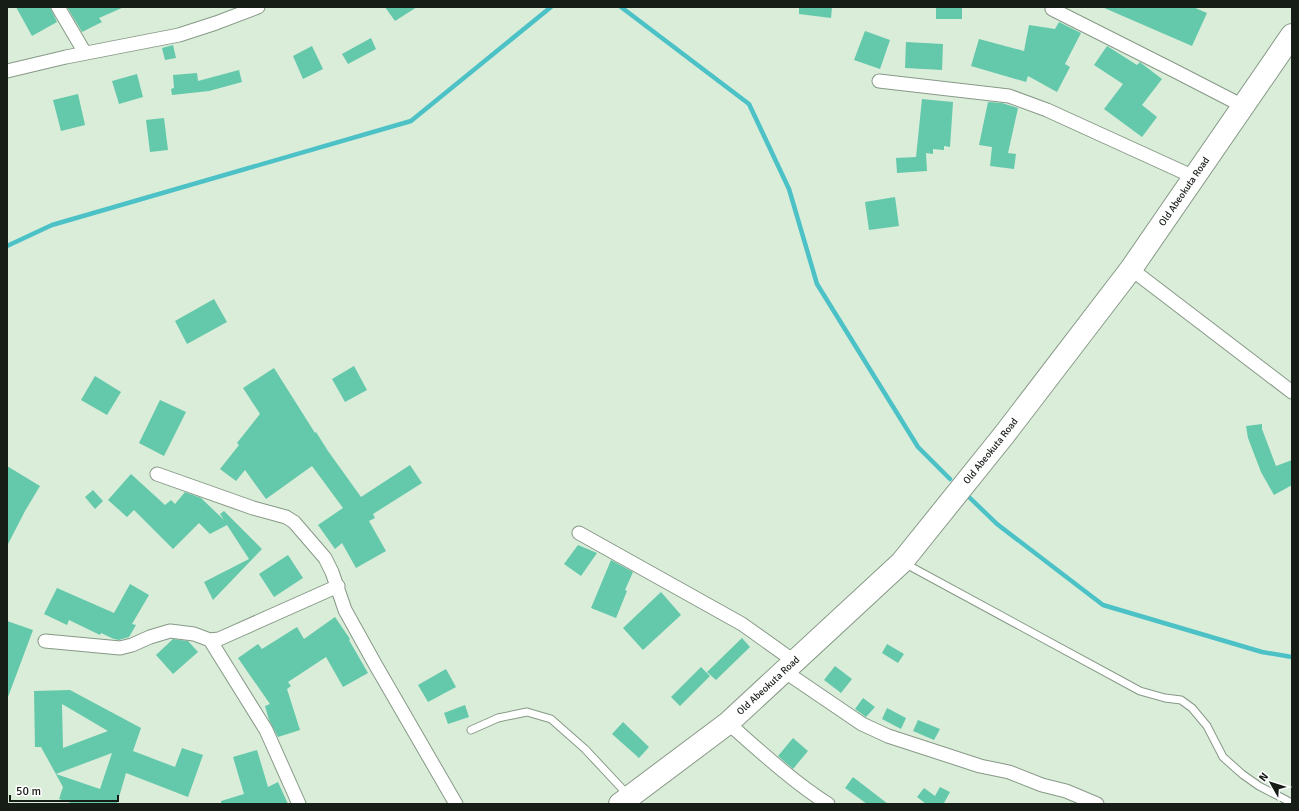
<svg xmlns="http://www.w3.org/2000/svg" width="1299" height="811" font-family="Signika,sans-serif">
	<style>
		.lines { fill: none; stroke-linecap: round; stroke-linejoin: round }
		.stream { stroke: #4cc2c7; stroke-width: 4.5 }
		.building { fill: #64c8ab; fill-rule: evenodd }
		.lane-casing { stroke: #879987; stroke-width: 9 }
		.street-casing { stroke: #879987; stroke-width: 15 }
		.highway-casing { stroke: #879987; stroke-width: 24 }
		.lane { stroke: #fff; stroke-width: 7 }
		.street { stroke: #fff; stroke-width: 13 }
		.highway { stroke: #fff; stroke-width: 22 }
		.labels { text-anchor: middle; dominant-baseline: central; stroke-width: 3; stroke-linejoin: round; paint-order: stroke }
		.street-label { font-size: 10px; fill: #161c16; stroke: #fff }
	</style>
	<rect width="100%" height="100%" fill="#d9edd9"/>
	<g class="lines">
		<!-- stream -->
		<path class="stream" d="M 621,7 L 749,104 L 789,189 L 817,284 L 918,447 L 950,479
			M 7,246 L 52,225 L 411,121 L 551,7
			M 970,498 L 997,524 L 1103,605 L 1262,652 L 1292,657"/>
	</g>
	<!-- building -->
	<path class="building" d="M 16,7 L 50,7 L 57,22 L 32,36 Z
		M 67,7 L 124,7 L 99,18 L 102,22 L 82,32 Z
		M 385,7 L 417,7 L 395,21 Z
		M 799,7 L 832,7 L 831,18 L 799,14 Z
		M 936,7 L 962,7 L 962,19 L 936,19 Z
		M 1102,7 L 1193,7 L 1207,13 L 1192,46 Z
		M 1059,22 L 1081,33 L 1065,64 L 1070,67 L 1057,92 L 1028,76 L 1026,82 L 971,66 L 979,39 L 1024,51 L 1029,25 L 1055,29 Z
		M 865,31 L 890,40 L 880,69 L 854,60 Z
		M 371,38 L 376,49 L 348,64 L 342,54 Z
		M 906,42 L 943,44 L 942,70 L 905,68 Z
		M 173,45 L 176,58 L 165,60 L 162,48 Z
		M 312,46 L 323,69 L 303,79 L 293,56 Z
		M 1107,46 L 1137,65 L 1140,62 L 1141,63 L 1162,79 L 1142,105 L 1157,117 L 1142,137 L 1104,109 L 1123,84 L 1094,65 Z
		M 239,70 L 242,82 L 209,91 L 172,95 L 171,89 L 174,88 L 173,75 L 197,73 L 198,81 Z
		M 137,74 L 143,97 L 119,104 L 112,81 Z
		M 78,94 L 85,125 L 61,131 L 53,100 Z
		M 922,99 L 953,102 L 950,147 L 944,146 L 944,150 L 933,149 L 933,154 L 926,153 L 927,171 L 897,173 L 896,158 L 916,157 Z
		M 988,102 L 1002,103 L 1018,108 L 1008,153 L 1016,154 L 1014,169 L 990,166 L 992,147 L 979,145 Z
		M 164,118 L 168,150 L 150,152 L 146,120 Z
		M 895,197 L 899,226 L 869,230 L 865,202 Z
		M 214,299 L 227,322 L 187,344 L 175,321 Z
		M 354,366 L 367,390 L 345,402 L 332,379 Z
		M 274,368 L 315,433 L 316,432 L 328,451 L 361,497 L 410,465 L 422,483 L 373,514 L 375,518 L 369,521 L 386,551 L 356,568 L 342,543 L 335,549 L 318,525 L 343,508 L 312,466 L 266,499 L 245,470 L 236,481 L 220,469 L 239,445 L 237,443 L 260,414 L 243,388 Z
		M 95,376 L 121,392 L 107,415 L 81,400 Z
		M 160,400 L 186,412 L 164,456 L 139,443 Z
		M 1262,424 L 1262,429 L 1276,466 L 1292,460 L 1292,485 L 1274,495 L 1261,472 L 1248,438 L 1246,426 Z
		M 7,466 L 40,486 L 25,511 L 7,546 Z
		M 131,474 L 165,505 L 171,500 L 175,504 L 185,492 L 201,498 L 224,520 L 220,514 L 224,511 L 262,549 L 213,600 L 204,582 L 249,559 L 227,525 L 210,534 L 199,523 L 173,549 L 134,510 L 127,517 L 108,500 Z
		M 93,490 L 103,501 L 95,509 L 85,497 Z
		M 578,545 L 597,553 L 581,576 L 564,564 Z
		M 288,555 L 303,578 L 274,597 L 259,574 Z
		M 611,560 L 633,572 L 625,590 L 627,591 L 616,618 L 591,608 Z
		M 130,584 L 149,595 L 132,624 L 136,625 L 129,637 L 119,640 L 114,639 L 101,633 L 100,635 L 69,620 L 67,625 L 44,614 L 57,588 L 114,613 Z
		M 661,592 L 681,615 L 643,650 L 623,628 Z
		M 335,617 L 350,639 L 349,640 L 368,673 L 343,687 L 326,657 L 288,682 L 291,686 L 287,689 L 300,730 L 278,737 L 269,720 L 265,706 L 270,704 L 238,658 L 258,644 L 262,649 L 297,627 L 304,639 Z
		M 7,621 L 33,630 L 8,697 L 7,696 Z
		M 742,638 L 750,647 L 716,680 L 707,672 Z
		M 173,639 L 188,641 L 198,652 L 173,674 L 156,655 Z
		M 887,644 L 904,654 L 898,663 L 882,653 Z
		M 835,666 L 852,679 L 841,693 L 824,680 Z
		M 701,667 L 710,676 L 680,706 L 671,697 Z
		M 446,669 L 456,687 L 428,702 L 418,685 Z
		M 70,690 L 141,728 L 133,751 L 175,767 L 182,748 L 203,755 L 188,797 L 126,773 L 117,804 L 74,804 L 59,799 L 63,787 L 41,747 L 35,747 L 34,691 ZM 62,704 L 108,731 L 63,748 ZM 112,753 L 100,789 L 56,774 Z
		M 863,698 L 875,707 L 866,717 L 855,709 Z
		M 465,705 L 469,717 L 448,724 L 444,713 Z
		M 887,708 L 906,718 L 901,729 L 882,719 Z
		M 918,720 L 940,729 L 934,740 L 913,731 Z
		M 623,722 L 649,747 L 639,758 L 612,734 Z
		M 793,738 L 808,751 L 793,769 L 778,756 Z
		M 257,750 L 268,787 L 278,782 L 288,804 L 221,804 L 221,801 L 244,794 L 233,757 Z
		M 853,777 L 888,804 L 867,804 L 845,788 Z
		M 940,787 L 950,792 L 944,803 L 945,804 L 926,804 L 917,797 L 924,788 L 935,796 Z"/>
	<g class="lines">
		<!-- lane casing -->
		<g class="lane-casing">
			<path id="lane" d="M 904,563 L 1140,691 L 1165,698 L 1181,700 L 1192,708 L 1207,726 L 1223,757 L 1242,774 L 1259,786 L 1292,803
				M 471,730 L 498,718 L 527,712 L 551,719 L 585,749 L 628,795"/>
		</g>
		<!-- street casing -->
		<g class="street-casing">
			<path id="street" d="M 58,7 L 85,53
				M 1052,9 L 1175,71 L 1243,106
				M 7,71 L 66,57 L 179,35 L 216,23 L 258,7
				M 879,81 L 1009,96 L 1047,110 L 1194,177
				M 1131,269 L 1292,392
				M 157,474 L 253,508 L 286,517 L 294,522 L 325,558 L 332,572 L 345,610 L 375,664 L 456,804
				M 579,533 L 742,624 L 794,661
				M 210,640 L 266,730 L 299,804
				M 45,641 L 120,648 L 132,645 L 150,637 L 170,631 L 194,634 L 210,640 L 219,639 L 338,586
				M 784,671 L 862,724 L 888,736 L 980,766 L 1009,772 L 1042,785 L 1066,791 L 1097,804
				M 728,723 C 760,751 792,781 828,804"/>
		</g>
		<!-- highway casing -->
		<g class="highway-casing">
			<g id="highway">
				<path id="s1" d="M 620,804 L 728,723 L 902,562 L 1004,435 L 1131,269 L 1292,35"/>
			</g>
		</g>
		<!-- lane -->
		<use href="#lane" class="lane"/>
		<!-- street -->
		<use href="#street" class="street"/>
		<!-- highway -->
		<use href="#highway" class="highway"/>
	</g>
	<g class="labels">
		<!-- street labels -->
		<g class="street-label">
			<text stroke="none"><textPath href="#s1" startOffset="838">Old Abeokuta Road</textPath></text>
			<text stroke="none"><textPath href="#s1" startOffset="514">Old Abeokuta Road</textPath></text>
			<text stroke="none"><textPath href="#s1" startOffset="190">Old Abeokuta Road</textPath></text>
		</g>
	</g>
	<!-- border -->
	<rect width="1299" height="811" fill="none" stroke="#161c16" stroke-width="16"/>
	<!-- north arrow -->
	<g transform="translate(1271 783) rotate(309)" stroke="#ffffff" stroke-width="3" paint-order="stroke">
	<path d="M0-3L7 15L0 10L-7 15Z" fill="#161c16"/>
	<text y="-6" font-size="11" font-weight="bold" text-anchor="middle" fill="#161c16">N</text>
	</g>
	<!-- scale -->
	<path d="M10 795v6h108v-6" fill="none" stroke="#161c16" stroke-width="2"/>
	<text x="16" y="795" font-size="12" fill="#161c16" stroke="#ffffff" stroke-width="3" paint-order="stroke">50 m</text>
</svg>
